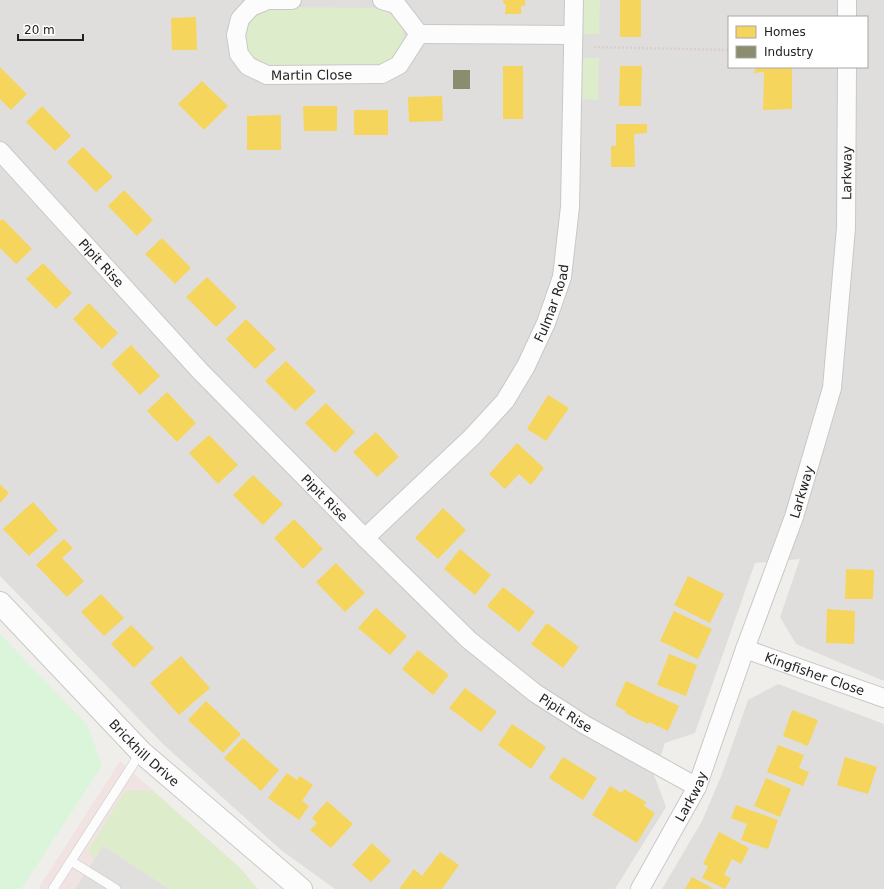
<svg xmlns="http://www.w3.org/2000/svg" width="884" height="889" font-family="'DejaVu Sans',sans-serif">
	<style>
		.residential { fill: #dfdedc; fill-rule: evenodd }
		.commercial { fill: #f1e3e1 }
		.grass { fill: #ddeccb }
		.park { fill: #daf5da }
		.parking { fill: #e0dfde }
		.homes { fill: #f6d55c }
		.industry { fill: #8c8c6e }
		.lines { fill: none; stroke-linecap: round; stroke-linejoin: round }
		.service-casing { stroke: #c9c8c7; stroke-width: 10 }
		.minor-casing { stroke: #c9c8c7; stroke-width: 20 }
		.tertiary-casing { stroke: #c9c8c7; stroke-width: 24 }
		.path { stroke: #dccecd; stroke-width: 2.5; stroke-dasharray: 2 2; stroke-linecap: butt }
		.service { stroke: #fdfcfc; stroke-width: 9 }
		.minor { stroke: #fdfcfc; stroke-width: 18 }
		.tertiary { stroke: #fdfcfc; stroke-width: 22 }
		.labels { text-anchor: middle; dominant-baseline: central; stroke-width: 4; stroke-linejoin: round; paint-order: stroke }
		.street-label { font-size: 13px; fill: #222; stroke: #fff }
	</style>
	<rect width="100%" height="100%" fill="#f0eeeb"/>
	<!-- residential -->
	<path class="residential" d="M 0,0 L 884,0 L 884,681 L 796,644 L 780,617 L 800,559 L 755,563 L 695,733 L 665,743 L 654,775 L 666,807 L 615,889 L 335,889 L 281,850 L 164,745 L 0,576 ZM 729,17 L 867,17 L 867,67 L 729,67 Z
		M 778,684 L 884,724 L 884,889 L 662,889 L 702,821 L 722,774 L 748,700 Z"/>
	<!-- commercial -->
	<path class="commercial" d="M 120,761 L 239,867 L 258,889 L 38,889 Z"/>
	<!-- grass -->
	<path class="grass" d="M 582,0 L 600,0 L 599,34 L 581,34 Z
		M 269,7 L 376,8 C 380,10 384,11 388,13 C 407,24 409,45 393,60 C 390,63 384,65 379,67 L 268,68 L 258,65 L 243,48 L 245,23 L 256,12 Z
		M 581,58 L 599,58 L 598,100 L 580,99 Z
		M 125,791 L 153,791 L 239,867 L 258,889 L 169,889 L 103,846 L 94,858 L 90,855 L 89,849 Z"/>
	<!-- park -->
	<path class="park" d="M 0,634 L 88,726 L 102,766 L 21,889 L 0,889 Z"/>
	<!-- parking -->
	<path class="parking" d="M 103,846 L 169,889 L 75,889 Z"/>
	<!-- homes -->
	<path class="homes" d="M 503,0 L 525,0 L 525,6 L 521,6 L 521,14 L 505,14 L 506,5 L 503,2 Z
		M 620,0 L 641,0 L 641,37 L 620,37 Z
		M 196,17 L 197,50 L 172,50 L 171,18 Z
		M 503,66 L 523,66 L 523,119 L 503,119 Z
		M 620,66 L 642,66 L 641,106 L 619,106 Z
		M 0,67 L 27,94 L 11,110 L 0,99 Z
		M 756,67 L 792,67 L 792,109 L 763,110 L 764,72 L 754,73 Z
		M 202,81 L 228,106 L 204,130 L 178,104 Z
		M 442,96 L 443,121 L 409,122 L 408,97 Z
		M 42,106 L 71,136 L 55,151 L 26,122 Z
		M 303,106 L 337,106 L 337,131 L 304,131 Z
		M 354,110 L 388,110 L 388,135 L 354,135 Z
		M 281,115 L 281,150 L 247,150 L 247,116 Z
		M 616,124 L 647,124 L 647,133 L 634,134 L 635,167 L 611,167 L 611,146 L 616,146 Z
		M 83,147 L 113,177 L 96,192 L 67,162 Z
		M 124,190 L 153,220 L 137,236 L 108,206 Z
		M 3,219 L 32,249 L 16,264 L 0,248 L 0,221 Z
		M 162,238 L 191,268 L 175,284 L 145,254 Z
		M 43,263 L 72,293 L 56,309 L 26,279 Z
		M 207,277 L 237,307 L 216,327 L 186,297 Z
		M 89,303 L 118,333 L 102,349 L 73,319 Z
		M 246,319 L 276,349 L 255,369 L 226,339 Z
		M 131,345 L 160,376 L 140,395 L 111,364 Z
		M 286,361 L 316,391 L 295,411 L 265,381 Z
		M 167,392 L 196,423 L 177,442 L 147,411 Z
		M 548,395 L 569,408 L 546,441 L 527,429 Z
		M 326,403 L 355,432 L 335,453 L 305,423 Z
		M 376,432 L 399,457 L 377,477 L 353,452 Z
		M 209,435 L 238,465 L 218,484 L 189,453 Z
		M 517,443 L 544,468 L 531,485 L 519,474 L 505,489 L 489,474 Z
		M 253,475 L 283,504 L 263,525 L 233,495 Z
		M 0,484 L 9,493 L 0,503 Z
		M 33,502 L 58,530 L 29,556 L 3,529 Z
		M 443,508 L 466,530 L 438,559 L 415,538 Z
		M 294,519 L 323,549 L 303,569 L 274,538 Z
		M 64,539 L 73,548 L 62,558 L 84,581 L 67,597 L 36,565 Z
		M 460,549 L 491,575 L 475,595 L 444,569 Z
		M 336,563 L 365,593 L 345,612 L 316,582 Z
		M 846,569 L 874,570 L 873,599 L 845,599 Z
		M 688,576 L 724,594 L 710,623 L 674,605 Z
		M 503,587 L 535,612 L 519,632 L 487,606 Z
		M 101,594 L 124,618 L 104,636 L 81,612 Z
		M 376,608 L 407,636 L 390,655 L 358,628 Z
		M 827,609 L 855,611 L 854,644 L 826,643 Z
		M 674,611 L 712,629 L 698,659 L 660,641 Z
		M 547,623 L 579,647 L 563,668 L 531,644 Z
		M 131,625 L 154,648 L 134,668 L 111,644 Z
		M 418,650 L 449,675 L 433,695 L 402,669 Z
		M 669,654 L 697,665 L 686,696 L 657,685 Z
		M 181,656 L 210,688 L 179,715 L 150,683 Z
		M 626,681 L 679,706 L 668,731 L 649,722 L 648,724 L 625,713 L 626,711 L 615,705 Z
		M 465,688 L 497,712 L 481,732 L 449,708 Z
		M 206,701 L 241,734 L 223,753 L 188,720 Z
		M 792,710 L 818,720 L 808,746 L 783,736 Z
		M 512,724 L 546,747 L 531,769 L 498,745 Z
		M 243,738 L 279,770 L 261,791 L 224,758 Z
		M 778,745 L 804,755 L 799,768 L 809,772 L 803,786 L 767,772 Z
		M 563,757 L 597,778 L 583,800 L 549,778 Z
		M 845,757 L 877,767 L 868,794 L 837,785 Z
		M 287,773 L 297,780 L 300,776 L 313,785 L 302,801 L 309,806 L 299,820 L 268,798 Z
		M 766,778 L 791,789 L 780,817 L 754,806 Z
		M 610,786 L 622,793 L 624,789 L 646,802 L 644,806 L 655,813 L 637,843 L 592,815 Z
		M 327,801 L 353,824 L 331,848 L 310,830 L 317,823 L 312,818 Z
		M 736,805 L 778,820 L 768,849 L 741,840 L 747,824 L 731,818 Z
		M 719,832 L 749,848 L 741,864 L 732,859 L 724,875 L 731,878 L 725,889 L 702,878 L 708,866 L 703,864 Z
		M 372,843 L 391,861 L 371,882 L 352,865 Z
		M 440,852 L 459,865 L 442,889 L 399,889 L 414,869 L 422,876 Z
		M 692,877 L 714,889 L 685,889 Z"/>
	<!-- industry -->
	<path class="industry" d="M 453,70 L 470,70 L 470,89 L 453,89 Z"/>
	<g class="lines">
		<!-- service casing -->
		<g class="service-casing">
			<path id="service" d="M 71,861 L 116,889
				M 53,889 L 141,752"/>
		</g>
		<!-- minor casing -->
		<g class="minor-casing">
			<g id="minor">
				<path id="s1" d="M 292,0 L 268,0 L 251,7 L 240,19 L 236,35 L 239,54 L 248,66 L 267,75 L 382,74 L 399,65 L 419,34"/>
				<path d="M 382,0 L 396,4 L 419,34"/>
				<path d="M 847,0 L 847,17"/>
				<path d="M 419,34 L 573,35"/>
				<path id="s2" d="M 0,151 L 200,371 L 365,538 L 469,640 L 535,693 L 585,725 L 697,787"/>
				<path id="s3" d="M 365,538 L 472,437 L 505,401 L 526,366 L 546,323 L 562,277 L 570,207 L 574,0"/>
				<path id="s4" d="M 745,649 L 884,698"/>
				<path id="s5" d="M 640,889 L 697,787 L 745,649 L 794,517 L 832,388 L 846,228 L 847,67"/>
			</g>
		</g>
		<!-- tertiary casing -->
		<g class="tertiary-casing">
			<g id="tertiary">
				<path id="s6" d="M 0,603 L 141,752 L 301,889"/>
			</g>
		</g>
		<!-- path -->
		<path class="path" d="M 594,47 L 729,50"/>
		<!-- service -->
		<use href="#service" class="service"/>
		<!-- minor -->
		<use href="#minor" class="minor"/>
		<!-- tertiary -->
		<use href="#tertiary" class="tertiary"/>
	</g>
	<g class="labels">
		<!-- street labels -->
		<g class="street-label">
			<text stroke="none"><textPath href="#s1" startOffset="175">Martin Close</textPath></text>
			<text stroke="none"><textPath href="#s5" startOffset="754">Larkway</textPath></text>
			<text stroke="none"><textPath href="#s2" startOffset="151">Pipit Rise</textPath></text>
			<text stroke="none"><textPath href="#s3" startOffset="305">Fulmar Road</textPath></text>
			<text stroke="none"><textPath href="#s5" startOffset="430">Larkway</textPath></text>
			<text stroke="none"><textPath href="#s2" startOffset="475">Pipit Rise</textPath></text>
			<text stroke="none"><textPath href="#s4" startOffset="74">Kingfisher Close</textPath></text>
			<text stroke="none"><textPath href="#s2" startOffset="799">Pipit Rise</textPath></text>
			<text stroke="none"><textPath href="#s6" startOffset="208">Brickhill Drive</textPath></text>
			<text stroke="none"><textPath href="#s5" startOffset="106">Larkway</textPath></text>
		</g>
	</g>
	<!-- legend -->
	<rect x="728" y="16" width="140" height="52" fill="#ffffff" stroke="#a7a7a7"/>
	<rect x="736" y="26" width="20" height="12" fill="#f6d55c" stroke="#a7a7a7"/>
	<text x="764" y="36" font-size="12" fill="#222222">Homes</text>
	<rect x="736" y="46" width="20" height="12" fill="#8c8c6e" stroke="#a7a7a7"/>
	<text x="764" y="56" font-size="12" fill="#222222">Industry</text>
	<!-- scale -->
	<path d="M18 34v6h65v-6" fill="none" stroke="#222222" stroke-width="2"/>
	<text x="24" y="34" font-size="12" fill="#222222" stroke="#ffffff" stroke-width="3" paint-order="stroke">20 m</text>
</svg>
